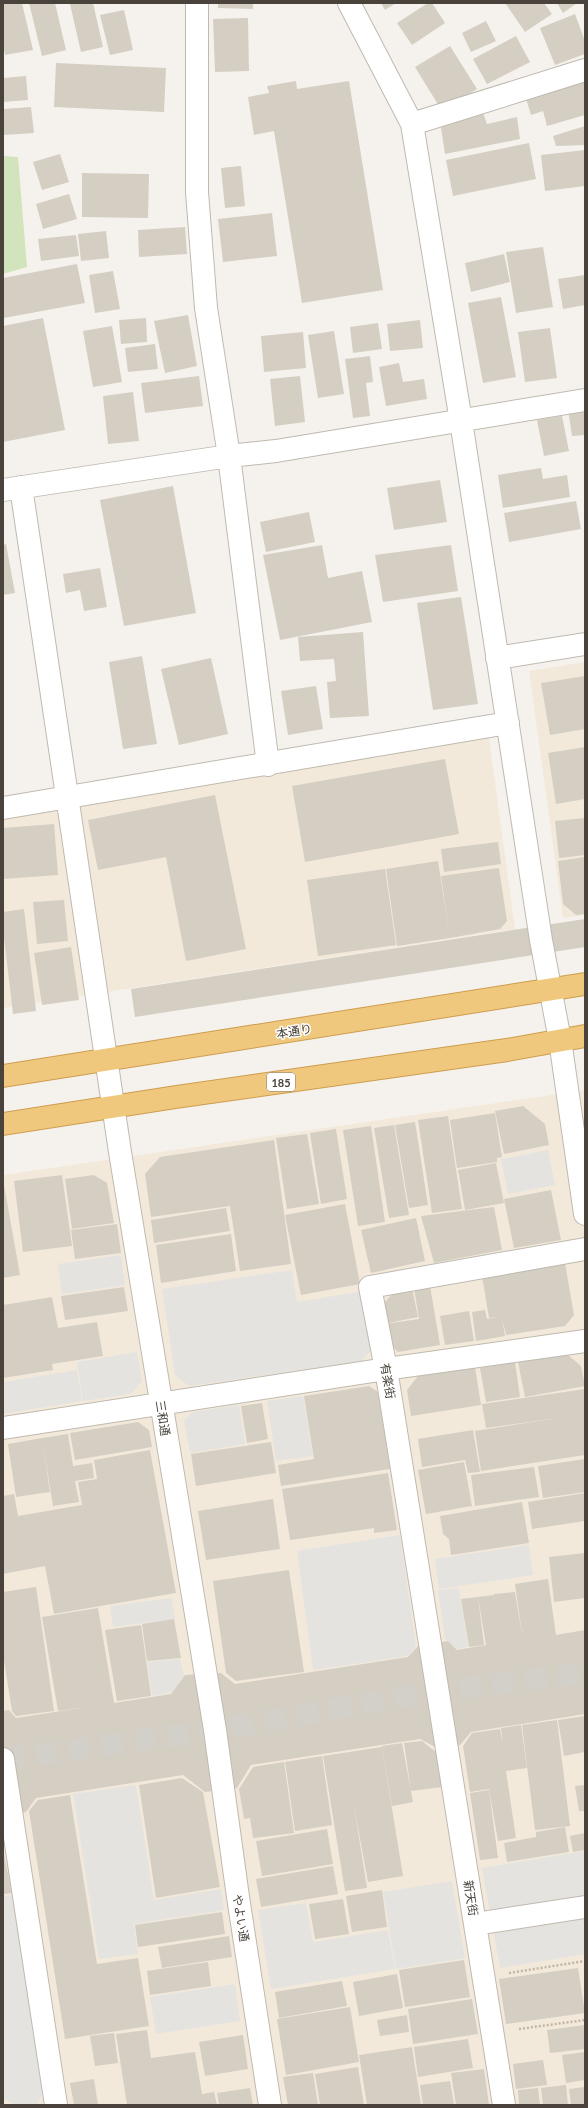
<svg xmlns="http://www.w3.org/2000/svg" width="588" height="2108" font-family="Lato,'Noto Sans JP',sans-serif">
	<style>
		.commercial { fill: #f3e9db }
		.green { fill: #d2e4bb }
		.parking { fill: #e4e3e0 }
		.building { fill: #d5cec3 }
		.lines { fill: none; stroke-linecap: round; stroke-linejoin: round }
		.minor-tunnel { stroke: #d3cfc9; stroke-width: 22; stroke-dasharray: 22 11; stroke-linecap: butt }
		.minor-casing { stroke: #bfbab0; stroke-width: 24 }
		.highway-casing { stroke: #ce9d4e; stroke-width: 24 }
		.path { stroke: #c0b5a3; stroke-width: 2.5; stroke-dasharray: 2 2; stroke-linecap: butt }
		.minor { stroke: #fff; stroke-width: 22 }
		.highway { stroke: #efc87e; stroke-width: 22 }
		.labels { text-anchor: middle; dominant-baseline: central; stroke-width: 3; stroke-linejoin: round; paint-order: stroke }
		.shield { fill: #fff; stroke: #807b76; stroke-width: 1 }
		.shield-label { font-size: 11px; font-weight: bold; fill: #49433b }
		.street-label { font-size: 12px; fill: #49433b; stroke: #fff }
	</style>
	<rect width="100%" height="100%" fill="#f5f2ed"/>
	<!-- commercial -->
	<path class="commercial" d="M 585,662 L 585,915 L 563,918 L 529,671 Z
		M 489,738 L 515,929 L 3,1008 L 3,818 Z
		M 585,1090 L 585,2105 L 3,2105 L 3,1175 Z"/>
	<!-- green -->
	<path class="green" d="M 3,156 L 18,157 L 27,267 L 3,274 Z"/>
	<!-- parking -->
	<path class="parking" d="M 548,1150 L 555,1185 L 508,1194 L 501,1159 Z
		M 121,1255 L 125,1285 L 62,1294 L 58,1264 Z
		M 292,1270 L 297,1302 L 364,1291 L 373,1348 L 362,1361 L 189,1386 L 175,1375 L 162,1289 Z
		M 137,1352 L 142,1381 L 131,1394 L 83,1401 L 77,1362 Z
		M 77,1370 L 82,1401 L 3,1414 L 3,1382 Z
		M 303,1396 L 313,1456 L 276,1461 L 267,1401 Z
		M 239,1405 L 245,1444 L 190,1453 L 184,1421 L 192,1412 Z
		M 400,1535 L 416,1647 L 408,1656 L 313,1670 L 297,1551 Z
		M 529,1545 L 533,1575 L 439,1589 L 435,1559 Z
		M 459,1588 L 468,1647 L 457,1649 L 445,1639 L 438,1590 Z
		M 172,1598 L 175,1619 L 113,1627 L 110,1606 Z
		M 180,1659 L 184,1676 L 172,1692 L 152,1696 L 147,1662 Z
		M 136,1785 L 154,1900 L 221,1889 L 224,1910 L 134,1924 L 138,1954 L 99,1959 L 73,1794 Z
		M 585,1851 L 585,1954 L 500,1968 L 482,1868 Z
		M 452,1881 L 465,1958 L 396,1969 L 383,1892 Z
		M 13,1895 L 43,2093 L 37,2105 L 16,2105 L 3,2099 L 3,1897 Z
		M 306,1903 L 313,1942 L 388,1930 L 395,1969 L 271,1989 L 258,1910 Z
		M 235,1984 L 240,2021 L 156,2034 L 150,1997 Z"/>
	<!-- building -->
	<path class="building" d="M 9,3 L 22,3 L 33,50 L 5,55 L 3,44 L 3,4 Z
		M 29,3 L 55,3 L 66,50 L 42,56 Z
		M 74,3 L 93,3 L 103,47 L 81,52 L 70,4 Z
		M 218,3 L 253,3 L 253,9 L 218,8 Z
		M 381,3 L 396,3 L 385,10 Z
		M 428,3 L 432,3 L 445,23 L 412,45 L 397,23 Z
		M 505,3 L 544,3 L 552,14 L 525,32 Z
		M 557,3 L 577,3 L 563,13 Z
		M 124,10 L 133,50 L 110,55 L 100,15 Z
		M 575,14 L 585,41 L 585,54 L 555,65 L 540,28 Z
		M 248,18 L 249,71 L 215,72 L 213,19 Z
		M 486,21 L 496,41 L 471,52 L 462,33 Z
		M 516,36 L 530,62 L 487,84 L 473,59 Z
		M 450,46 L 477,89 L 442,111 L 415,67 Z
		M 56,63 L 166,68 L 164,112 L 54,107 Z
		M 26,76 L 28,100 L 3,102 L 3,78 Z
		M 585,79 L 585,115 L 547,126 L 543,111 L 531,115 L 525,95 Z
		M 296,81 L 297,89 L 349,81 L 383,290 L 302,303 L 274,131 L 254,135 L 248,97 L 269,93 L 267,86 Z
		M 31,107 L 34,133 L 3,135 L 3,109 Z
		M 482,110 L 487,124 L 517,117 L 520,139 L 445,154 L 441,128 L 451,118 Z
		M 585,126 L 585,145 L 556,146 L 553,136 Z
		M 529,143 L 536,179 L 453,196 L 446,160 Z
		M 585,150 L 585,186 L 545,191 L 541,155 Z
		M 60,154 L 69,182 L 42,190 L 33,162 Z
		M 241,166 L 245,206 L 225,208 L 221,168 Z
		M 82,173 L 149,174 L 148,218 L 82,217 Z
		M 69,194 L 77,219 L 43,229 L 36,204 Z
		M 272,213 L 277,256 L 223,262 L 218,219 Z
		M 185,227 L 187,254 L 139,257 L 138,230 Z
		M 106,231 L 109,258 L 81,261 L 78,234 Z
		M 76,235 L 79,256 L 41,261 L 38,239 Z
		M 543,247 L 553,307 L 516,313 L 506,252 Z
		M 504,254 L 510,282 L 471,292 L 465,263 Z
		M 77,264 L 85,303 L 4,318 L 3,278 Z
		M 113,271 L 120,309 L 95,313 L 89,275 Z
		M 585,275 L 585,305 L 563,309 L 558,279 Z
		M 501,297 L 516,377 L 483,383 L 468,303 Z
		M 188,315 L 197,366 L 165,373 L 154,321 Z
		M 43,318 L 65,430 L 3,442 L 3,326 Z
		M 146,318 L 147,342 L 121,344 L 119,320 Z
		M 420,320 L 423,348 L 390,351 L 387,324 Z
		M 378,323 L 382,349 L 353,353 L 350,327 Z
		M 112,326 L 122,382 L 93,387 L 83,331 Z
		M 550,328 L 557,378 L 525,382 L 518,332 Z
		M 334,331 L 344,394 L 318,398 L 308,335 Z
		M 303,332 L 306,368 L 264,372 L 261,336 Z
		M 155,344 L 158,369 L 128,372 L 125,348 Z
		M 370,356 L 373,382 L 366,383 L 370,416 L 353,418 L 345,359 Z
		M 399,363 L 403,382 L 424,379 L 427,399 L 386,406 L 379,367 Z
		M 199,376 L 203,406 L 145,413 L 141,383 Z
		M 300,376 L 305,422 L 275,426 L 270,379 Z
		M 133,392 L 139,441 L 108,444 L 103,396 Z
		M 585,407 L 585,435 L 572,436 L 568,409 Z
		M 562,416 L 569,451 L 544,456 L 537,420 Z
		M 541,468 L 543,479 L 567,475 L 570,497 L 503,508 L 498,475 Z
		M 440,480 L 447,522 L 394,530 L 387,488 Z
		M 173,486 L 196,613 L 124,626 L 100,500 Z
		M 576,501 L 581,529 L 509,542 L 504,513 Z
		M 309,512 L 315,542 L 266,552 L 260,522 Z
		M 6,544 L 15,593 L 3,595 L 3,545 Z
		M 322,545 L 328,578 L 362,571 L 372,622 L 280,640 L 263,555 Z
		M 451,545 L 458,591 L 383,602 L 375,555 Z
		M 100,568 L 107,607 L 84,611 L 80,590 L 66,593 L 63,574 Z
		M 461,597 L 478,704 L 433,710 L 417,603 Z
		M 363,632 L 369,716 L 330,718 L 327,682 L 336,681 L 334,659 L 300,661 L 298,637 Z
		M 142,656 L 157,744 L 123,749 L 109,662 Z
		M 211,658 L 228,734 L 179,745 L 161,669 Z
		M 585,676 L 585,729 L 550,735 L 541,683 Z
		M 316,686 L 323,729 L 288,735 L 281,691 Z
		M 585,747 L 585,799 L 556,804 L 548,753 Z
		M 445,759 L 459,834 L 305,862 L 292,786 Z
		M 215,795 L 246,949 L 186,961 L 166,857 L 98,870 L 88,820 Z
		M 585,818 L 585,855 L 559,858 L 555,821 Z
		M 54,824 L 58,875 L 3,879 L 3,828 Z
		M 498,842 L 501,864 L 444,872 L 441,849 Z
		M 585,857 L 585,914 L 576,915 L 563,904 L 558,861 Z
		M 438,861 L 450,938 L 397,946 L 386,869 L 412,865 L 415,889 L 412,865 Z
		M 499,868 L 507,921 L 500,929 L 450,938 L 441,876 Z
		M 385,869 L 396,945 L 318,956 L 307,880 Z
		M 64,900 L 68,941 L 37,944 L 33,902 Z
		M 24,909 L 36,1011 L 13,1014 L 3,929 L 3,912 Z
		M 585,919 L 585,947 L 135,1017 L 131,989 Z
		M 71,947 L 79,1000 L 42,1005 L 34,953 Z
		M 523,1106 L 545,1124 L 549,1145 L 504,1154 L 495,1111 Z
		M 495,1113 L 502,1157 L 497,1158 L 497,1162 L 457,1168 L 450,1120 Z
		M 448,1116 L 462,1209 L 432,1213 L 418,1120 Z
		M 415,1122 L 428,1205 L 409,1208 L 395,1125 Z
		M 394,1125 L 409,1215 L 389,1218 L 374,1128 Z
		M 371,1126 L 385,1222 L 358,1226 L 343,1130 Z
		M 336,1129 L 347,1199 L 321,1204 L 310,1133 Z
		M 307,1134 L 319,1204 L 287,1209 L 276,1138 Z
		M 274,1140 L 291,1264 L 240,1271 L 230,1206 L 151,1217 L 145,1174 L 160,1157 Z
		M 496,1163 L 504,1203 L 465,1210 L 458,1170 Z
		M 62,1175 L 72,1246 L 23,1252 L 14,1181 Z
		M 94,1175 L 107,1183 L 114,1223 L 72,1229 L 65,1179 Z
		M 3,1179 L 20,1275 L 3,1278 Z
		M 551,1190 L 561,1240 L 514,1248 L 504,1199 Z
		M 345,1204 L 360,1284 L 301,1295 L 285,1215 Z
		M 494,1207 L 502,1250 L 434,1263 L 421,1216 Z
		M 226,1208 L 230,1231 L 154,1243 L 151,1220 Z
		M 416,1218 L 425,1261 L 371,1273 L 361,1230 Z
		M 117,1224 L 121,1253 L 75,1259 L 71,1230 Z
		M 231,1234 L 236,1271 L 161,1283 L 156,1245 Z
		M 565,1263 L 574,1315 L 565,1326 L 506,1335 L 502,1318 L 505,1336 L 476,1341 L 472,1312 L 485,1310 L 487,1319 L 503,1316 L 489,1318 L 482,1276 Z
		M 430,1286 L 440,1345 L 398,1352 L 388,1342 L 384,1324 L 419,1319 L 414,1288 Z
		M 124,1287 L 128,1311 L 65,1320 L 61,1296 Z
		M 412,1288 L 418,1317 L 388,1323 L 384,1303 L 394,1292 Z
		M 52,1297 L 58,1328 L 97,1322 L 103,1356 L 52,1364 L 53,1370 L 3,1378 L 3,1305 Z
		M 469,1311 L 474,1341 L 445,1345 L 440,1316 Z
		M 568,1355 L 581,1366 L 585,1386 L 525,1397 L 518,1362 Z
		M 515,1362 L 520,1397 L 486,1402 L 480,1368 Z
		M 475,1367 L 481,1405 L 411,1416 L 407,1390 L 418,1376 Z
		M 369,1386 L 378,1392 L 390,1469 L 281,1486 L 278,1465 L 314,1459 L 304,1396 Z
		M 585,1389 L 585,1455 L 481,1471 L 475,1431 L 558,1418 L 486,1428 L 482,1404 Z
		M 262,1403 L 268,1439 L 247,1443 L 241,1406 Z
		M 138,1422 L 149,1430 L 152,1447 L 75,1460 L 70,1433 Z
		M 473,1430 L 480,1472 L 468,1473 L 465,1460 L 422,1467 L 418,1439 Z
		M 68,1434 L 73,1466 L 92,1463 L 94,1478 L 75,1481 L 79,1502 L 53,1506 L 42,1438 Z
		M 42,1438 L 50,1492 L 16,1497 L 8,1444 Z
		M 271,1442 L 276,1473 L 196,1486 L 191,1454 Z
		M 150,1450 L 176,1593 L 54,1614 L 45,1566 L 3,1574 L 3,1496 L 14,1494 L 18,1516 L 82,1505 L 78,1482 L 97,1479 L 94,1460 Z
		M 585,1459 L 585,1492 L 543,1498 L 538,1466 Z
		M 464,1462 L 472,1506 L 426,1514 L 418,1470 Z
		M 534,1467 L 539,1497 L 475,1506 L 471,1475 Z
		M 388,1473 L 397,1530 L 374,1533 L 374,1528 L 290,1540 L 282,1489 Z
		M 585,1493 L 585,1521 L 532,1529 L 528,1502 Z
		M 273,1499 L 280,1549 L 206,1560 L 198,1511 Z
		M 522,1502 L 529,1543 L 451,1555 L 449,1539 L 443,1534 L 440,1516 Z
		M 585,1553 L 585,1598 L 554,1602 L 549,1557 Z
		M 289,1570 L 304,1672 L 236,1681 L 226,1673 L 213,1581 Z
		M 548,1579 L 556,1635 L 585,1630 L 585,1714 L 471,1732 L 460,1745 L 437,1748 L 420,1739 L 251,1765 L 237,1788 L 205,1792 L 183,1775 L 36,1798 L 26,1812 L 3,1816 L 3,1711 L 9,1710 L 16,1718 L 87,1707 L 58,1711 L 42,1617 L 98,1608 L 114,1703 L 171,1694 L 185,1675 L 221,1673 L 235,1684 L 408,1657 L 418,1646 L 448,1641 L 457,1650 L 486,1645 L 478,1597 L 494,1595 L 496,1611 L 494,1594 L 515,1592 L 523,1640 L 515,1584 Z
		M 36,1587 L 54,1711 L 16,1716 L 12,1711 L 3,1654 L 3,1592 Z
		M 478,1597 L 484,1645 L 469,1647 L 461,1599 Z
		M 174,1619 L 181,1658 L 147,1661 L 142,1624 Z
		M 141,1625 L 151,1696 L 117,1701 L 105,1630 Z
		M 585,1716 L 585,1752 L 564,1756 L 558,1720 Z
		M 557,1720 L 570,1826 L 535,1830 L 522,1725 Z
		M 521,1725 L 527,1768 L 506,1771 L 516,1838 L 498,1841 L 489,1789 L 470,1792 L 463,1746 L 472,1733 L 500,1729 L 503,1744 L 501,1728 Z
		M 422,1741 L 437,1753 L 442,1787 L 411,1791 L 404,1743 Z
		M 402,1743 L 413,1802 L 392,1806 L 382,1746 Z
		M 382,1747 L 403,1876 L 368,1882 L 354,1806 L 367,1888 L 345,1891 L 323,1756 Z
		M 322,1756 L 332,1825 L 295,1831 L 285,1762 Z
		M 284,1762 L 294,1833 L 253,1838 L 250,1818 L 244,1819 L 239,1789 L 253,1767 Z
		M 182,1778 L 203,1792 L 220,1887 L 156,1898 L 139,1785 Z
		M 585,1785 L 585,1811 L 579,1811 L 575,1786 Z
		M 489,1790 L 498,1858 L 480,1860 L 470,1793 Z
		M 70,1795 L 97,1964 L 138,1958 L 149,2026 L 65,2039 L 29,1811 L 38,1800 Z
		M 565,1827 L 569,1852 L 507,1862 L 504,1843 L 536,1837 L 536,1832 Z
		M 327,1829 L 333,1864 L 262,1876 L 256,1841 Z
		M 585,1833 L 585,1850 L 573,1852 L 570,1836 Z
		M 3,1850 L 12,1893 L 3,1894 Z
		M 333,1866 L 338,1894 L 261,1907 L 256,1879 Z
		M 382,1890 L 387,1927 L 352,1932 L 346,1896 Z
		M 343,1899 L 349,1934 L 315,1939 L 309,1904 Z
		M 222,1912 L 225,1934 L 138,1947 L 135,1925 Z
		M 229,1936 L 232,1957 L 162,1968 L 158,1947 Z
		M 464,1960 L 470,1997 L 405,2007 L 399,1970 Z
		M 208,1962 L 211,1986 L 150,1995 L 147,1971 Z
		M 578,1968 L 585,2013 L 506,2024 L 499,1979 Z
		M 397,1974 L 403,2008 L 359,2016 L 353,1982 Z
		M 342,1981 L 347,2006 L 279,2018 L 275,1992 Z
		M 472,1999 L 478,2034 L 413,2044 L 408,2009 Z
		M 350,2007 L 359,2062 L 286,2075 L 277,2019 Z
		M 407,2015 L 409,2032 L 380,2036 L 377,2020 Z
		M 585,2025 L 585,2049 L 550,2053 L 547,2030 Z
		M 147,2030 L 151,2058 L 195,2052 L 202,2094 L 214,2092 L 217,2105 L 127,2105 L 116,2034 Z
		M 114,2033 L 118,2063 L 95,2066 L 90,2036 Z
		M 243,2035 L 248,2069 L 205,2076 L 199,2042 Z
		M 468,2039 L 473,2068 L 418,2077 L 414,2047 Z
		M 412,2047 L 421,2105 L 367,2105 L 359,2055 Z
		M 585,2052 L 585,2080 L 566,2083 L 562,2055 Z
		M 543,2060 L 547,2085 L 516,2089 L 513,2064 Z
		M 358,2067 L 364,2105 L 320,2105 L 315,2074 Z
		M 484,2069 L 489,2105 L 456,2105 L 451,2073 Z
		M 313,2073 L 318,2105 L 288,2105 L 283,2077 Z
		M 94,2079 L 98,2105 L 74,2105 L 70,2083 Z
		M 450,2081 L 454,2105 L 423,2105 L 420,2085 Z
		M 566,2085 L 568,2105 L 543,2105 L 541,2088 Z
		M 585,2087 L 585,2105 L 571,2105 L 569,2089 Z
		M 250,2088 L 253,2105 L 219,2105 L 217,2093 Z
		M 538,2088 L 540,2105 L 519,2105 L 518,2090 Z"/>
	<g class="lines">
		<!-- minor-tunnel -->
		<path class="minor-tunnel" d="M 3,1759 L 215,1730 L 438,1691 L 585,1673"/>
		<!-- minor casing -->
		<g class="minor-casing">
			<path id="minor" d="M 197,3 L 197,192 L 206,308 L 229,456 L 268,765
				M 349,3 L 412,124 L 461,421 L 541,940 L 560,1040 L 585,1214
				M 412,124 L 585,70
				M 21,487 L 120,1152 L 215,1730 L 238,1897 L 270,2105
				M 3,490 L 229,456 L 276,451 L 585,400
				M 497,658 L 585,644
				M 3,808 L 508,723
				M 3,1428 L 386,1369 L 585,1341
				M 3,1759 L 56,2105
				M 475,1924 L 585,1907
				M 504,2105 L 386,1369 L 370,1287 L 585,1249"/>
		</g>
		<!-- highway casing -->
		<g class="highway-casing">
			<path id="highway" d="M 3,1076 L 585,984
				M 3,1124 L 176,1097 L 507,1050 L 585,1036"/>
		</g>
		<!-- path -->
		<path class="path" d="M 509,1973 L 585,1961
			M 519,2029 L 585,2020"/>
		<!-- minor -->
		<use href="#minor" class="minor"/>
		<!-- highway -->
		<use href="#highway" class="highway"/>
	</g>
	<g class="labels">
		<!-- shield labels -->
		<rect class="shield" x="267" y="1073" width="28" height="18" rx="3"/>
		<g class="shield-label">
			<text x="281" y="1082">185</text>
		</g>
		<!-- street labels -->
		<g class="street-label">
			<text transform="translate(294 1031) rotate(-9)">本通り</text>
			<text transform="translate(388 1381) rotate(80)">有楽街</text>
			<text transform="translate(163 1418) rotate(81)">三和通</text>
			<text transform="translate(471 1898) rotate(81)">新天街</text>
			<text transform="translate(241 1918) rotate(81)">やよい通</text>
		</g>
	</g>
	<!-- border -->
	<rect width="588" height="2108" fill="none" stroke="#49433b" stroke-width="8"/>
</svg>
